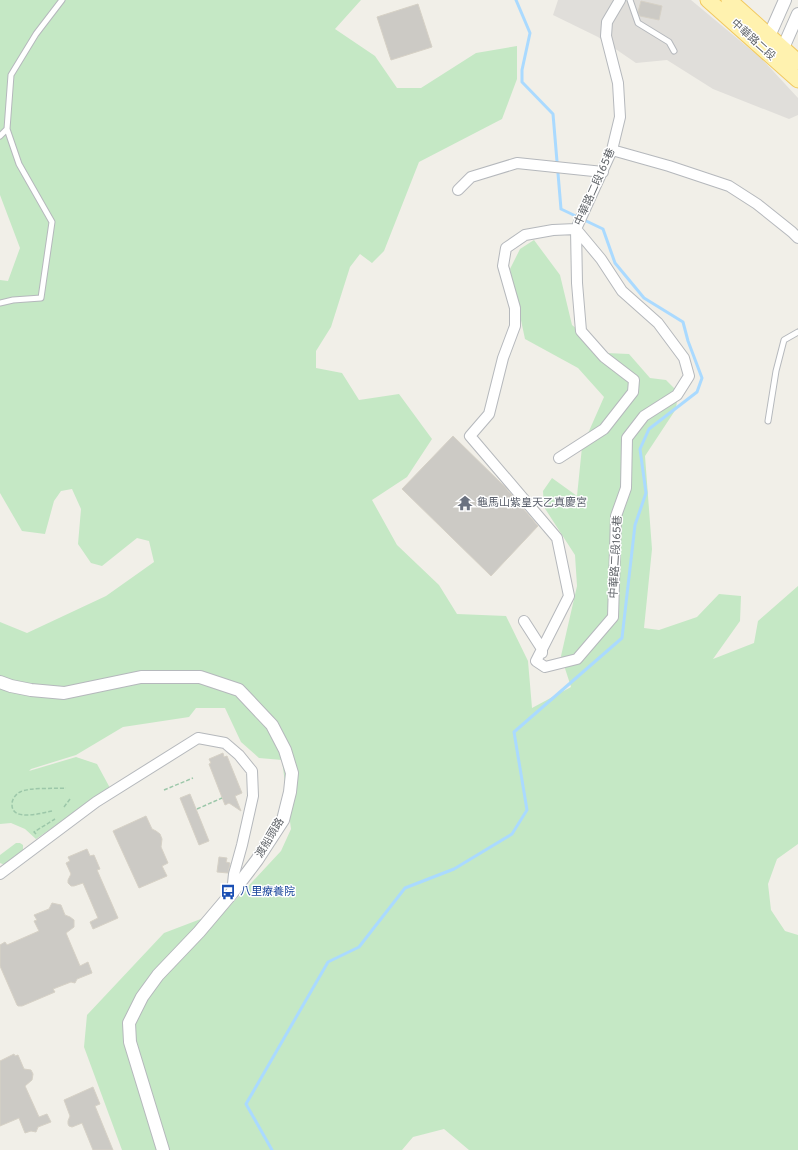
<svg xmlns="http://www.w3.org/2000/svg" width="798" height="1150" font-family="Overpass,'Noto Sans TC',sans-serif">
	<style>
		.industrial { fill: #e0deda }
		.green { fill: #c5e8c5 }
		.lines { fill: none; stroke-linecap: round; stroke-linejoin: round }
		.stream { stroke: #aadaff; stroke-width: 3 }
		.building { fill: #cccac5; stroke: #d6d1c6 }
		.service-casing { stroke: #b5b8bc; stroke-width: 7 }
		.minor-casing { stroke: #b5b8bc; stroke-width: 12 }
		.tertiary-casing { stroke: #b5b8bc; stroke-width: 14 }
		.primary-casing { stroke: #f2c960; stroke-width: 17 }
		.path { stroke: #9cc7a9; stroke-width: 1.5; stroke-dasharray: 4 2; stroke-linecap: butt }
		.service { stroke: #fff; stroke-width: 5 }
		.minor { stroke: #fff; stroke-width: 10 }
		.tertiary { stroke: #fff; stroke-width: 12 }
		.primary { stroke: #fff2af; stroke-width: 15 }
		.labels { text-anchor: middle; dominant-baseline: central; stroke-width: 3; stroke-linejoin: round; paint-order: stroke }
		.street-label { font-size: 11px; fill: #5f6368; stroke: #fff }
		.worship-label { font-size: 11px; fill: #5b616d; stroke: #fff; text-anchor: start }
		.transit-label { font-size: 11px; fill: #164399; stroke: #fff; text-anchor: start }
	</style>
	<rect width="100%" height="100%" fill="#f1efe8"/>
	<!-- industrial -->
	<path class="industrial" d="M 558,0 L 691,0 L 762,59 L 798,98 L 798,115 L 789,119 L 713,89 L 667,60 L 636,63 L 598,37 L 553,15 Z"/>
	<!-- green -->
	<path class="green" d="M 0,0 L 361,0 L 335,29 L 375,56 L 397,88 L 421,88 L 476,53 L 517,46 L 517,79 L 502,119 L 419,162 L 384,251 L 372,263 L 360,254 L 350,267 L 331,327 L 316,351 L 316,368 L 342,373 L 359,400 L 399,394 L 432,439 L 407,477 L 372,500 L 397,545 L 439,585 L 457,614 L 506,616 L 528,661 L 532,708 L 571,687 L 561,656 L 577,586 L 575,555 L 544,507 L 543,491 L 552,478 L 577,496 L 582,447 L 604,397 L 578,368 L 525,339 L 510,269 L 520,249 L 534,240 L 560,275 L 572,325 L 606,353 L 629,354 L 650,378 L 666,380 L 678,392 L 676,409 L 645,456 L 652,549 L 644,628 L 659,630 L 697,617 L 719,594 L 741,596 L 740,621 L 713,659 L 754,643 L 758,621 L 798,586 L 798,844 L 777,859 L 768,884 L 771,910 L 785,931 L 798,935 L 798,1150 L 469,1150 L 444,1129 L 413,1137 L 402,1150 L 122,1150 L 84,1047 L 87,1015 L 164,933 L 227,909 L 281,851 L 291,829 L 282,760 L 259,758 L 241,742 L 225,708 L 196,708 L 189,717 L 123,727 L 76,755 L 31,769 L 29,771 L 76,757 L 97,764 L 110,788 L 36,839 L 25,829 L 11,823 L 0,824 L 0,622 L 27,633 L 106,596 L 154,562 L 149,541 L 137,538 L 102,566 L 91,563 L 78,544 L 81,509 L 72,489 L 61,491 L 54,501 L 45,534 L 22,531 L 0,493 L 0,280 L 8,281 L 20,248 L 0,195 Z
		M 16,843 L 20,843 L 23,845 L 23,852 L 5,865 L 0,863 L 0,855 Z"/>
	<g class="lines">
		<!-- stream -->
		<path class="stream" d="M 272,1150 L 246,1104 L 328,962 L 359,947 L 405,888 L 454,869 L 512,834 L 527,810 L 514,732 L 622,638 L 635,525 L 646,493 L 640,449 L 649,429 L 697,392 L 702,378 L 688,341 L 683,322 L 644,298 L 615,263 L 603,229 L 561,209 L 553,114 L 522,82 L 522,70 L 530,33 L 516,0"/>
	</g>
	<!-- building -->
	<path class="building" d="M 641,1 L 662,6 L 659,20 L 640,16 L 638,12 Z
		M 418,4 L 432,47 L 391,60 L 377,17 Z
		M 453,436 L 505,487 L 538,526 L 491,576 L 402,489 Z
		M 223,753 L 224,757 L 227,756 L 242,793 L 235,796 L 241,811 L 229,803 L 225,805 L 209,764 L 211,763 L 209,759 Z
		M 190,794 L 209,841 L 199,845 L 180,798 Z
		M 146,816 L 152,829 L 156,831 L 160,834 L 162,839 L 161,847 L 168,863 L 162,866 L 167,876 L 139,888 L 113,831 Z
		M 87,849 L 90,856 L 94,855 L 100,869 L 97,870 L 118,918 L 93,929 L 90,922 L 98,918 L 83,883 L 74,886 L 71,886 L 68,883 L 68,880 L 71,874 L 66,863 L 70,861 L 68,857 Z
		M 219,857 L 227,858 L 226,862 L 230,863 L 228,873 L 217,872 Z
		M 52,903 L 61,905 L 65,915 L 70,917 L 74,920 L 74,927 L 66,933 L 80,966 L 88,962 L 92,973 L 77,979 L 75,983 L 71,982 L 53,989 L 55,992 L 22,1006 L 18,1006 L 17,1005 L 0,966 L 0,945 L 5,942 L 7,945 L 39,931 L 34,921 L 37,920 L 34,915 L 49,909 Z
		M 14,1054 L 15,1056 L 18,1055 L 24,1069 L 31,1070 L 33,1074 L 32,1080 L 25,1086 L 39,1117 L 47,1114 L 51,1122 L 38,1127 L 36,1132 L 31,1131 L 25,1133 L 19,1118 L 0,1126 L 0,1061 Z
		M 93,1087 L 100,1104 L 95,1106 L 113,1150 L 93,1150 L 82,1123 L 72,1127 L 69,1126 L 68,1124 L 68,1121 L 70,1116 L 64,1100 Z"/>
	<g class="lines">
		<!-- service casing -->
		<g class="service-casing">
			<path id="service" d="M 630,0 L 638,23 L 669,42 L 674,51
				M 0,136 L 7,129
				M 0,303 L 13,300 L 41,298 L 52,222 L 19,164 L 7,129 L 11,75 L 36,34 L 62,0
				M 768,421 L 776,371 L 784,340 L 798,332"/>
		</g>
		<!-- minor casing -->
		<g class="minor-casing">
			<path id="minor" d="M 612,150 L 669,166 L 729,186 L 757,204 L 792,232 L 798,238
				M 458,190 L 471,177 L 517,163 L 603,172
				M 576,229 L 601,259 L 622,291 L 658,323 L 684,358 L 689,376 L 677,395 L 644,416 L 627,438 L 626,488 L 616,516 L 613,617 L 577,659 L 545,667 L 536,661 L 569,596 L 557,538 L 470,436 L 489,414 L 503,358 L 515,326 L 515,308 L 503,266 L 506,248 L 525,235 L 553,230 Z
				M 559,458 L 604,429 L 633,392 L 634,380 L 604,357 L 581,331 L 577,283 L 576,229 L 612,150 L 620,117 L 618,83 L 606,36 L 607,22 L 620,0
				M 524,621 L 542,649 L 542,653
				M 0,874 L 96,802 L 198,738 L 225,743 L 239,755 L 252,771 L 253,796 L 242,845 L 234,874 L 232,893"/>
		</g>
		<!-- tertiary casing -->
		<g class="tertiary-casing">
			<path id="tertiary" d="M 766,43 L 785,0
				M 775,48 L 783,48 L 798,14
				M 0,682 L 11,686 L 31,690 L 64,693 L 141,677 L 200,677 L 239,690 L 272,725 L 285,750 L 292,773 L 290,792 L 283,820 L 257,860 L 232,893 L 199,932 L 158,975 L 142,997 L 129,1023 L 130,1042 L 163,1150"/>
		</g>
		<!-- primary casing -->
		<g class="primary-casing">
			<path id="primary" d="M 708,0 L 798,80
				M 729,0 L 798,62"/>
		</g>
		<!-- path -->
		<path class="path" d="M 164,790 L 193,778
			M 64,807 L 70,799
			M 197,809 L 222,798
			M 52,811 C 42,813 11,822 12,804 C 12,799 16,794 20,792 C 29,787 55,789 66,788
			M 36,834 L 34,832 L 55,819"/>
		<!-- service -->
		<use href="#service" class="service"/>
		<!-- minor -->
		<use href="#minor" class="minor"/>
		<!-- tertiary -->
		<use href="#tertiary" class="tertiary"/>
		<!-- primary -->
		<use href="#primary" class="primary"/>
	</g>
	<!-- icons -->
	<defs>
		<g id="temple-bare" transform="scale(1.2)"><path d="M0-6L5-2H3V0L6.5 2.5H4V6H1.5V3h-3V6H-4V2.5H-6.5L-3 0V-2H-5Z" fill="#6b7280" stroke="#fff" stroke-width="2.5" paint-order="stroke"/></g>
		<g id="bus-bare" transform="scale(1.2)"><path d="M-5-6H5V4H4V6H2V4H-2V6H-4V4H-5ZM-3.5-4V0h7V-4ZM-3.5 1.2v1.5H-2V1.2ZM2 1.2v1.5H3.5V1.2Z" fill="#1a4fb4" stroke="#fff" stroke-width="2.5" paint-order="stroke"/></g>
	</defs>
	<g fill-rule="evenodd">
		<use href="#temple-bare" x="465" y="503"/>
		<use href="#bus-bare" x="228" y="892"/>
	</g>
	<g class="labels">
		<!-- street labels -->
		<g class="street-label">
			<text transform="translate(753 40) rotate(42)">中華路二段</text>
			<text transform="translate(595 187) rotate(-66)">中華路二段165巷</text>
			<text transform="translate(616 557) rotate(-87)">中華路二段165巷</text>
			<text transform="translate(270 838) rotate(-59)">渡船頭路</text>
		</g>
		<!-- worship labels -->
		<g class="worship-label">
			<text x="477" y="503">龜馬山紫皇天乙真慶宮</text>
		</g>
		<!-- transit labels -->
		<g class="transit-label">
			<text x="240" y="892">八里療養院</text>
		</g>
	</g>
</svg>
